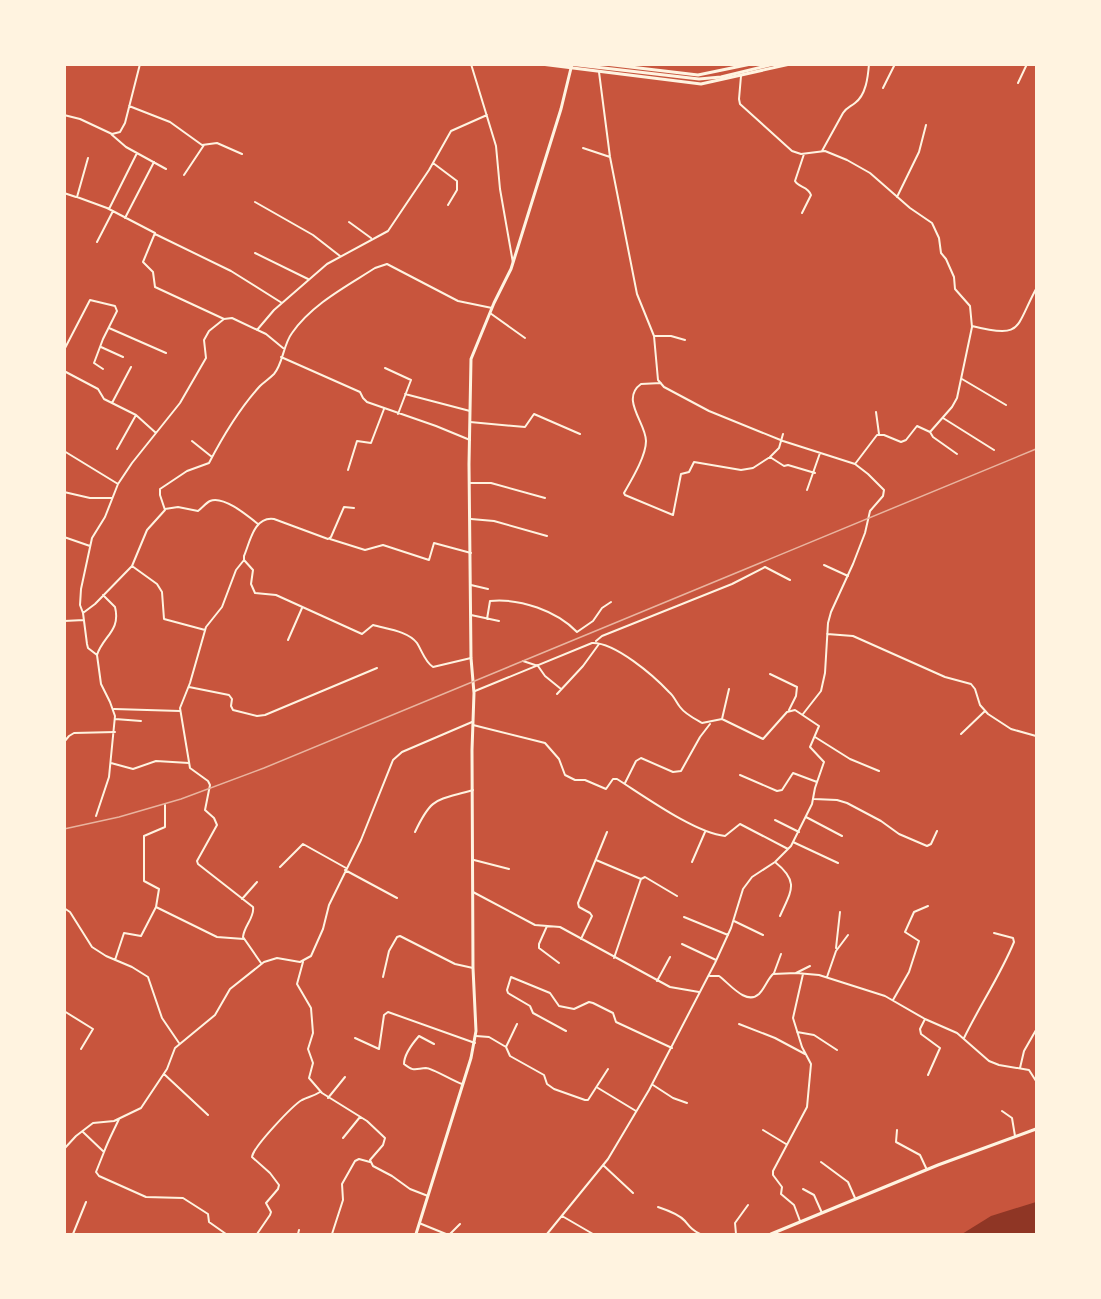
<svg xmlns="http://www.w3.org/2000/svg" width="1101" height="1299" font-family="Spectral,serif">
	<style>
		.water { fill: #8f3625 }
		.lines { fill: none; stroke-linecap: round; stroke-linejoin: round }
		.minor { stroke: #fff3e0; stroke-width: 2 }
		.tertiary { stroke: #fff3e0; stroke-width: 3 }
		.secondary { stroke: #fff3e0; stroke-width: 3 }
		.rail { stroke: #e9b49f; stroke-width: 1.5 }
	</style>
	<rect width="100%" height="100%" fill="#c8553d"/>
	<!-- water -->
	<path class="water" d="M 1036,1202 L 1036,1234 L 962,1234 L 991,1216 Z"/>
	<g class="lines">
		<!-- minor -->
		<path class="minor" d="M 471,64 L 496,146 L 500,189 L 513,263
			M 599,72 L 610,157 L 637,294 L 654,336 L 658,380 L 664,387 L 709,411 L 783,441 L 855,464 L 868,474 L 884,490 L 883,496 L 870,511 L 865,533 L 853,564 L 831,612 L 828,623 L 825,673 L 821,691 L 803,714
			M 741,76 L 739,99 L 740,104 L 792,151 L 801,154 L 825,151 L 847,160 L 870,173 L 910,208 L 932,223 L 939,238 L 941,253 L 946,259 L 954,277 L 955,289 L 970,306 L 972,327 L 957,398 L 952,407 L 930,432 L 917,426 L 906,440 L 901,442 L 884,435 L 877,435 L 855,464
			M 1018,83 L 1027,64
			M 883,88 L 895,64
			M 129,106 L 170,122 L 202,145 L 217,143 L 242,154
			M 64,115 L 80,119 L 112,134 L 120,132 L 125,123 L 140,64
			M 111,134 L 126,147 L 166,169
			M 583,148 L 610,157
			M 822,151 L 843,113 C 847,107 850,107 855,103 C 866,95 868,77 869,64
			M 88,158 L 77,197 L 107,208 L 155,233 L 143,262 L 153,272 L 155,287 L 224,319
			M 433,163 L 457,181 L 457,190 L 448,205
			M 184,175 L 204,145
			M 64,193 L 76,197
			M 897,197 L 919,152 L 926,125
			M 255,202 L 313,235 L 340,256
			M 109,209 L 137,153
			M 802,213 L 811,195 C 808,186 799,188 795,181 L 804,154
			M 125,218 L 154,162
			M 349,222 L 371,238
			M 155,234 L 231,271 L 282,303
			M 97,242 L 113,211
			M 255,253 L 308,279
			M 490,313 L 525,338
			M 972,326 C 1023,339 1015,328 1036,289
			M 109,328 L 166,353
			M 257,330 L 274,310 L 327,264 L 388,231 L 429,170 L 451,131 L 487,115
			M 654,336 L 671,336 L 685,340
			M 101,347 L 123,357
			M 64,350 L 90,300 L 115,306 L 117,311 L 103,339 L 94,363 L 103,369
			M 281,357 L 360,392 L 363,398 L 367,402 L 436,426 L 470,440
			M 385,368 L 411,380 L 398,414
			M 64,371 L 98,389 L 104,399 L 136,415 L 156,433
			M 962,379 L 1006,405
			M 661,383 L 641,384 C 620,399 646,423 646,441 C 646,456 632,479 624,493 L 625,495 L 673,515 L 681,474 L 689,472 L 694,462 L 741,470 L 753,468 L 770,457 L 784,466 L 788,465 L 815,473
			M 405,394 L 470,411
			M 112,403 L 131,367
			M 876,412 L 879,434
			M 943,418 L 994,450
			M 470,422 L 525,427 L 534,414 L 580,434
			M 930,432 L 933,437 L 957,454
			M 192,441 L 212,457
			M 117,449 L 136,415
			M 64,451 L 118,484
			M 770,457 L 779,448 L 783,434
			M 348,470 L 357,441 L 371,443 L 384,409
			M 470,483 L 491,483 L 545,498
			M 807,490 L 820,453
			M 64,492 L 90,498 L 112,498
			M 354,508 L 344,507 L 331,537 L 328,539 L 274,519 C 254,516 250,542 244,556 L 244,560 L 253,570 L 251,584 L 255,593 L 276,595 L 362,634 L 373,625 C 387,629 408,631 417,643 C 422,651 425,662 433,667 L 471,658
			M 165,509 L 178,507 L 198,511 C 202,508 206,503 210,501 C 223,495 248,516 258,524
			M 471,519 L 494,521 L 547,536
			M 64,537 L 90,546
			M 330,539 L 365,550 L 383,545 L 429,560 L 434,543 L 471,553
			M 244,560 L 236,570 L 222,607 L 206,627 L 190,683 L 180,708 L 190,768 L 208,781 L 210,785 L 205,810 L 214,818 L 217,825 L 197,861 L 198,864 L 253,907 C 255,917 244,926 243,937 L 261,963
			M 824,565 L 848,576
			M 132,566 L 157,584 L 162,592 L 164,619 L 205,630
			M 471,585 L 488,589
			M 83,613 L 80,605 L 81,589 L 92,538 L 105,517 L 118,484 L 132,463 L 180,403 L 206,358 L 204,340 L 209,331 L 224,319 L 232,318 L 266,334 L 283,348
			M 471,615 L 499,621
			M 487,619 L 490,601 C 520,598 557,611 577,632 L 593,621 L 602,608 L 611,602
			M 64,621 L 84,620
			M 827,634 L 853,636 L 945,677 L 971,684 L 975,689 L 980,705 L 988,714 L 1011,729 L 1036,736
			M 288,640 L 302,608
			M 596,641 L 602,636 L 732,584 L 765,567 L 790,580
			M 97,655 C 103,636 121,631 115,607 L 103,595
			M 523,661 L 538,666 L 545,676 L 561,689
			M 770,674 L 797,687 L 796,696 L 789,710
			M 189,687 L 229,695 L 232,699 L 231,706 L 233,710 L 257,716 L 265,715 L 377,668
			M 475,691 L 592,643 C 615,642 654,676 669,692 C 674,696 676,702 680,707 C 685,714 695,719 702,723 L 722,719 L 763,739 L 787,712 L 795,710 L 819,726 L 810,747 L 824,762 L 815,788 L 812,804 L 791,846 L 775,862 L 752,877 L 743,889 L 731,928 L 715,963 L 649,1090 L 608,1159 L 547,1234
			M 557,694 L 583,666 L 599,644
			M 114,709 L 180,711
			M 115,719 L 141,721
			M 722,719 L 729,689
			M 473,725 L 545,743 L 559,759 L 565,775 L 575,780 L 585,780 L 606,789 L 613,779 L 617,779 C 644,796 695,833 725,836 L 740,824 L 788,849
			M 961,734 L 985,711
			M 815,737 L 850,759 L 879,771
			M 64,742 L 69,736 L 74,733 L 115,732
			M 111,763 L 133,769 L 156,761 L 189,763
			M 740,775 L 777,791 L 782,790 L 793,773 L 817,782
			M 625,783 L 636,761 L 641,758 L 673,772 L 681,771 L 700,737 L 710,724
			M 814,799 L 837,800 L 847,803 L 881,821 L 899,834 L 927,846 L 931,844 L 937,831
			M 96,816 L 109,777 L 115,716 L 110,702 L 101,684 L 97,655 L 88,648 L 87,644 L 83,613 L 95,604 L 132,566 L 147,530 L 165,510 L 160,495 L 160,489 L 187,471 L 209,463 C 223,436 239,409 260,386 C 264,382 269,379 274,374 C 283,364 283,345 292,333 C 312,304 347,286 375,268 L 387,264 L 458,301 L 492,308
			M 806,817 L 842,836
			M 775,820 L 799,832
			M 415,832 C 432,796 436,801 473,790
			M 793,842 L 838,863
			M 474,860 L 509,869
			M 596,860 L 641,879
			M 692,862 L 705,832
			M 775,862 C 800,882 791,891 780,916
			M 280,867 L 303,844 L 346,868
			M 345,870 L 397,898
			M 473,892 L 535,925 L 560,927 L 670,987 L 699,992
			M 242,899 L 257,882
			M 156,907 L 217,937 L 244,939
			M 64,908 L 70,912 L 92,947 L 106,956 L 132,967 L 148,977 L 162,1018 L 179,1043
			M 684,917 L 728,935
			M 734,921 L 763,935
			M 547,926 L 539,944 L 539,948 L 559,963
			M 581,939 L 592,916 L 590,913 L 579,907 L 578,903 L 607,832
			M 682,944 L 716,960
			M 836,948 L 840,912
			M 614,958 L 641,879 L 645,877 L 677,896
			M 115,960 L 124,933 L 141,936 L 156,907 L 159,889 L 144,881 L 144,836 L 165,827 L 165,805
			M 303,962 L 297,984 L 311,1008 L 313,1033 L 308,1049 L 313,1063 L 309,1078 L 322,1093 L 367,1121 L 385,1138 L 383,1145 L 370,1160 L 373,1166 L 392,1176 L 410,1189 L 428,1196
			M 774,973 L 781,954
			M 796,973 L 810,966
			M 710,976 L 719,976 C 729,983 746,1006 759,994 C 765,988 767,980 773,974 L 796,973 L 819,975 L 885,996 L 925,1019 L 957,1033 L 989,1061 L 999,1065 L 1029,1070 L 1036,1081
			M 383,977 L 389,951 L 397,937 L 400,936 L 455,964 L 473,968
			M 827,977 L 836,951 L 848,935
			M 657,981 L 670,957
			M 893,1000 L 909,972 L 919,941 L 905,932 L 914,912 L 928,906
			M 64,1011 L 93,1029 L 81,1049
			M 925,1019 L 920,1029 L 921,1034 L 940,1048 L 928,1075
			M 739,1024 L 775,1038 L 805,1054
			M 566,1031 L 533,1013 L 530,1006 L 508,993 L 507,990 L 511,977 L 550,993 L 559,1006 L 574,1009 L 589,1002 L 593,1003 L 613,1013 L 616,1022 L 672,1048
			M 797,1032 L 814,1035 L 837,1050
			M 476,1036 L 489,1037 L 506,1047 L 510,1056 L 544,1075 L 547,1084 L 554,1089 L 585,1100 L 588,1100 L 608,1069
			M 355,1038 L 379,1049 L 384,1015 L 388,1012 L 475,1043
			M 964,1038 C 980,1005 1000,976 1014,942 L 1013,938 L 994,933
			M 434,1044 L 419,1036 C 412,1044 404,1054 404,1064 C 414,1072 415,1069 426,1068 C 432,1068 453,1081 462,1084
			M 506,1047 L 517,1024
			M 1020,1068 L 1024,1051 L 1036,1030
			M 164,1074 L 208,1115
			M 653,1085 L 673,1098 L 687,1103
			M 598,1088 L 636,1111
			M 328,1098 L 345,1077
			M 1002,1111 L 1012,1118 L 1015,1136
			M 763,1130 L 786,1144
			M 897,1130 L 896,1142 L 920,1155 L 927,1170
			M 83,1132 L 104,1152 L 96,1172 L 99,1176 L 146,1197 L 183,1198 L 208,1214 L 209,1222 L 226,1234
			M 343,1138 L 360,1117
			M 64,1149 L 76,1136 L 93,1123 L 114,1121 L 141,1108 L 167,1069 L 175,1048 L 215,1015 L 230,989 L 264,962 L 277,958 L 300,962 L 311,956 L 323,929 L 329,905 L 361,840 L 393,760 L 402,752 L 472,722
			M 104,1152 C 108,1141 114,1130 119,1119
			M 821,1162 L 848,1182 L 855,1198
			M 603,1165 L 633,1193
			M 803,1189 L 814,1195 L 822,1213
			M 658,1207 C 667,1210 679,1214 685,1221 C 690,1227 692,1230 700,1234
			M 562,1216 L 593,1234
			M 800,1221 L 794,1205 L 781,1194 L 782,1187 L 773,1175 L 773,1171 L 807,1107 L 811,1064 L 802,1047 L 793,1018 L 803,974
			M 419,1223 L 446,1234
			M 73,1234 L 86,1202
			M 257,1234 L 270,1215 L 271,1212 L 266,1203 L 278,1189 L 279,1185 L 270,1173 L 252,1157 C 253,1147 293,1105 302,1100 C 308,1097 314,1096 320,1092
			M 298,1234 L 299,1230
			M 320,1234 L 322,1234
			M 332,1234 L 343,1200 L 342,1184 L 355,1161 L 359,1159 L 370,1162
			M 450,1234 L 460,1224
			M 736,1234 L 735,1223 L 748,1205"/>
		<!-- tertiary -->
		<path class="tertiary" d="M 541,64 L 701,84 L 790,64
			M 605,64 L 698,75 L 751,64
			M 771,1234 L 938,1165 L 1036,1129"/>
		<!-- secondary -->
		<path class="secondary" d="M 569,64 L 699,79 L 721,77 L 774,64
			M 416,1234 L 471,1058 L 476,1031 L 473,968 L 472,750 L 474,693 L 471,658 L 469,464 L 471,359 L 494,303 L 511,269 L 561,109 L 572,64"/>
		<!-- rail -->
		<path class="rail" d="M 64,829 L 119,817 L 181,799 L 264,768 L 1036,449"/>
	</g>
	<!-- border -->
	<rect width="1101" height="1299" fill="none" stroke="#fff3e0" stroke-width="132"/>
</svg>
